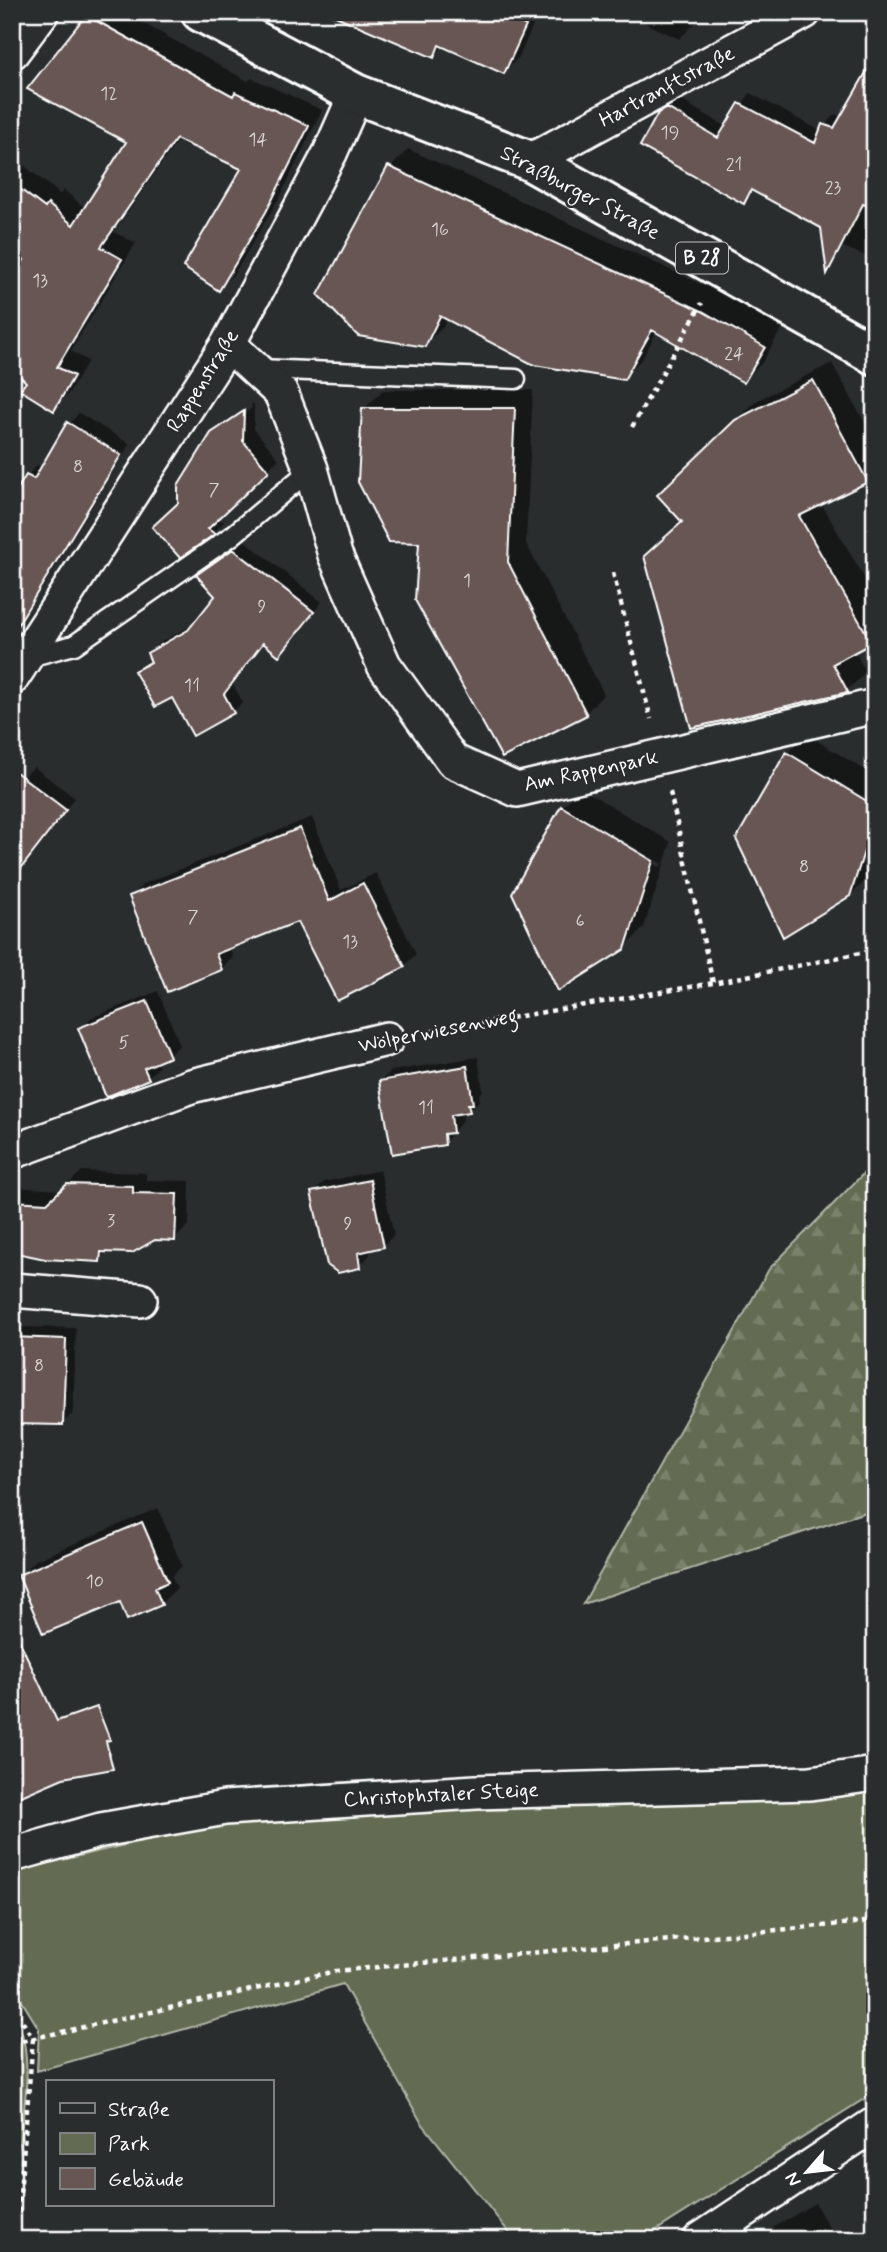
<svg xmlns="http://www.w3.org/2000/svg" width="887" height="2252" font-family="Mynerve,sans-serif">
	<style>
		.green { fill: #636c52; stroke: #b1b6a8; stroke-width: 2 }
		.forest { fill: url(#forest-firs); stroke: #b1b6a8; stroke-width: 2 }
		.shadow { fill: #0007; fill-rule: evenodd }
		.building { fill: #685654; stroke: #fff; stroke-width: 2 }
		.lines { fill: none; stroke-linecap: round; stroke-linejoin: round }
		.lane-casing { stroke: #fff; stroke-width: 23 }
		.street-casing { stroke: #fff; stroke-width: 38 }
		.primary-casing { stroke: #fff; stroke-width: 44 }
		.path { stroke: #fff; stroke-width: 4.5; stroke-dasharray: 5 5; stroke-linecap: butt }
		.lane { stroke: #2a2d2e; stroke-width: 18 }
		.street { stroke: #2a2d2e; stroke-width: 33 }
		.primary { stroke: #2a2d2e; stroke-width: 38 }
		.labels { text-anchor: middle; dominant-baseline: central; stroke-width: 5; stroke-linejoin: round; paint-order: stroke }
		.number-label { font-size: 18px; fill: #d9d5d4 }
		.shield { fill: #2a2d2e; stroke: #bfc0c0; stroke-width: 2 }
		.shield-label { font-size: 19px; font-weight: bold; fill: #fff }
		.street-label { font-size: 21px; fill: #fff; stroke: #2a2d2e }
	</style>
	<defs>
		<pattern id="forest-firs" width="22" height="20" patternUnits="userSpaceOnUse" patternTransform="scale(1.75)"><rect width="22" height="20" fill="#636c52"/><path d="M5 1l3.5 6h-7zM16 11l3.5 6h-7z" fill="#7a826c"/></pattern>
	</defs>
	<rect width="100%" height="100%" fill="#2a2d2e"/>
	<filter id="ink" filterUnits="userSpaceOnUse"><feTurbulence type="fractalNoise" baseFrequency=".0143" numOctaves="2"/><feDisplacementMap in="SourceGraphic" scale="14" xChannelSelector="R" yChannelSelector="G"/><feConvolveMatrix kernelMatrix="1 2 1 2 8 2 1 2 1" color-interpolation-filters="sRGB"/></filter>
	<g filter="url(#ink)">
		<!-- green -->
		<path class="green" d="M 875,1785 L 875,2092 L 641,2240 L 515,2240 L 421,2122 L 343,1984 L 37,2071 L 39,2029 L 12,1985 L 12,1872 L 253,1814 Z
			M 12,2009 C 41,2057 19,2134 12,2188 Z"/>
		<!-- forest -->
		<path class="forest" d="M 875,1162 L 875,1509 L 583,1604 L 769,1269 Z"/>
		<!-- shadow -->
		<path class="shadow" d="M 91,12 L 123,12 L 248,81 L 252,78 L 322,110 L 281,195 L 234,274 L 219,288 L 243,168 L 179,139 L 114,232 L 136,243 L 71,351 L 88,361 L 69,393 L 54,408 L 28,381 L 26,259 L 12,223 L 12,156 L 60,194 L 64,190 L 85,208 L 128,141 L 88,16 Z
			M 335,12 L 539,12 L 519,57 L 504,72 L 444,45 L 433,56 Z
			M 622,12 L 699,12 L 694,24 L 679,39 Z
			M 875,59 L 875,260 L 824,239 L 822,226 L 755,189 L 743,202 L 660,114 L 679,99 L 727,127 L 750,93 L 821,131 L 834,114 L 842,117 Z
			M 408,149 L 721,293 L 782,328 L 762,363 L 744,381 L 657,331 L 642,359 L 623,378 L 447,318 L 443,327 L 424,345 L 390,168 Z
			M 832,363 L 875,441 L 875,473 L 867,480 L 821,503 L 875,596 L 875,638 L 854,650 L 866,672 L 847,691 L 684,521 L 678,476 L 756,401 Z
			M 383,390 L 533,390 L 526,543 L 604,694 L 586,713 L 420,541 L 364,409 Z
			M 254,403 L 254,429 L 279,459 L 218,517 L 224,522 L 214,532 L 180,555 L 180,503 L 216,432 L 252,408 L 251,405 Z
			M 79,413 L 130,444 L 41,590 L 31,600 L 12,589 L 12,495 L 15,497 L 27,476 L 37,465 L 42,468 L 69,424 Z
			M 244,540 L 322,602 L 279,654 L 265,642 L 232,683 L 243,702 L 233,712 L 137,672 L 152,659 L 149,653 L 159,643 L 196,623 L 217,596 L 198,575 Z
			M 806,734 L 875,776 L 875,854 L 866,880 L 847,899 L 840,899 L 787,753 Z
			M 34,767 L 75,798 L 21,865 L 23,777 Z
			M 581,788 L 671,842 L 644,928 L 624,948 L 562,807 ZM 565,807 L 662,864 L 660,867 L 565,811 Z
			M 312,817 L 341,890 L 376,873 L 416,954 L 404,966 L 298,920 L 230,947 L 233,957 L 221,969 L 131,897 L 143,884 Z
			M 158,991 L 180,1045 L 169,1055 L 156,1061 L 159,1067 L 148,1077 L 80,1029 L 91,1018 Z
			M 478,1057 L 483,1091 L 479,1095 L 480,1100 L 469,1110 L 462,1112 L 463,1120 L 444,1144 L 380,1082 L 391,1071 Z
			M 380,1170 L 394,1235 L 383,1246 L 370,1249 L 370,1255 L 359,1266 L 313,1193 L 324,1182 Z
			M 82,1171 L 146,1173 L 146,1180 L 190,1181 L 189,1225 L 175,1239 L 154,1238 L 108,1251 L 99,1260 L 12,1220 L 12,1187 L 62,1190 Z
			M 22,1327 L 76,1328 L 73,1413 L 62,1424 L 12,1422 L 12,1337 Z
			M 158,1508 L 182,1566 L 172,1576 L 177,1588 L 161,1603 L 121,1600 L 20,1576 L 36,1560 Z
			M 815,2203 L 836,2240 L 755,2240 L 759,2236 Z"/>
		<!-- building -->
		<path class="building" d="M 326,12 L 502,12 L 526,26 L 504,74 L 439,45 L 434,58 Z
			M 86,15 L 233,96 L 235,92 L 309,126 L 266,212 L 219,291 L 183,267 L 241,169 L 176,139 L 101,247 L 122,259 L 57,367 L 74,376 L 54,411 L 20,390 L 26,382 L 12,369 L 12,279 L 24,260 L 12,251 L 12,183 L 45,208 L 48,204 L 73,225 L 126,142 L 27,89 Z
			M 875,57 L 875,181 L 866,205 L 863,204 L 827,274 L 821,228 L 751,190 L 744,204 L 640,146 L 658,113 L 667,108 L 718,138 L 739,103 L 815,143 L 822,124 L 834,128 Z
			M 388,166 L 702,311 L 765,347 L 744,383 L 652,330 L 624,380 L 534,365 L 440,316 L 425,347 L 358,336 L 318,295 Z
			M 813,380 L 868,482 L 799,516 L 872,643 L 833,664 L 848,692 L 691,728 L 644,556 L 682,522 L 657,495 L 735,420 Z
			M 362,408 L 515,408 L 508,562 L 587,715 L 502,758 L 415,600 L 419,543 L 389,542 L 358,482 Z
			M 244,411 L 243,441 L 269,471 L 208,529 L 215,534 L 180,558 L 152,527 L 178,503 L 178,486 L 211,433 Z
			M 67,422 L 121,455 L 12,634 L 12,498 L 26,475 L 34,479 Z
			M 233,549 L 314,612 L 279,656 L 263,643 L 224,694 L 234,713 L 193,736 L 172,698 L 155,707 L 134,671 L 151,662 L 147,653 L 188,630 L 215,596 L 196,575 Z
			M 786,752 L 875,806 L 875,817 L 850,896 L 783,937 L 736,839 Z
			M 12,769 L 66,810 L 12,880 Z
			M 561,806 L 653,861 L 625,949 L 558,991 L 512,893 Z
			M 300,828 L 329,901 L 363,883 L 405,967 L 337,1001 L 297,922 L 216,954 L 222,970 L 167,992 L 129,896 Z
			M 147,1001 L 170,1057 L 144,1068 L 149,1079 L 106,1097 L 78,1028 Z
			M 467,1066 L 473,1104 L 468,1104 L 470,1112 L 451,1115 L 453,1133 L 444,1134 L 445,1145 L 392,1154 L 379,1081 Z
			M 370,1180 L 384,1247 L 358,1253 L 360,1268 L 338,1273 L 327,1265 L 311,1192 Z
			M 67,1184 L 133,1186 L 133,1193 L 177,1194 L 175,1241 L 155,1240 L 132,1253 L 101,1252 L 100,1262 L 45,1259 L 12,1252 L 12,1201 L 47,1203 Z
			M 12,1337 L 66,1339 L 63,1425 L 12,1424 Z
			M 142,1522 L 168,1582 L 155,1588 L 162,1605 L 127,1620 L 120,1602 L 43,1634 L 18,1575 Z
			M 12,1625 L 57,1721 L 97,1707 L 110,1740 L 106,1741 L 113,1769 L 63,1778 L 12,1800 Z"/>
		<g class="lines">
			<!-- lane casing -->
			<g class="lane-casing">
				<path id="lane" d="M 258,369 L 516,379
					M 29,657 L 74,645 L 233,535 L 311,469"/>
			</g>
			<!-- street casing -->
			<g class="street-casing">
				<path id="street" d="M 12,52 L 42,12
					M 530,161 L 804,12
					M 228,344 L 281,393 L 311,469 L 335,555 L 384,665 L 453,761 L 517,790 L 875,706
					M 12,678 L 228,344 L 330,153 L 356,94
					M 12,1152 L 191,1086 L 387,1039
					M 12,1290 L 140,1300
					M 12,1855 L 101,1830 L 225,1808 L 476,1792 L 810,1783 L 875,1774
					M 700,2240 L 875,2124"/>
			</g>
			<!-- primary casing -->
			<g class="primary-casing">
				<path id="primary" d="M 201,12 L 356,94 L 530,161 L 875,355"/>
			</g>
			<!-- path -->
			<path class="path" d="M 632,427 L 702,303
				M 613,573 L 651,719
				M 670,792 L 713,983
				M 422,1033 L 713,983 L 875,950
				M 12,2004 L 33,2039 L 16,2240
				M 12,2043 L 336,1971 L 875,1921"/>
			<!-- lane -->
			<use href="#lane" class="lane"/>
			<!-- street -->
			<use href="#street" class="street"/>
			<!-- primary -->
			<use href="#primary" class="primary"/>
		</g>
	</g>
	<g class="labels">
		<!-- number labels -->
		<g class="number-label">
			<text x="109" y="94">12</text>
			<text x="670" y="133">19</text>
			<text x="258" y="140">14</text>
			<text x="734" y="165">21</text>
			<text x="833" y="188">23</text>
			<text x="440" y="230">16</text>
			<text x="40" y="281">13</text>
			<text x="734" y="354">24</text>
			<text x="78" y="467">8</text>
			<text x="214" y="490">7</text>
			<text x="467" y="581">1</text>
			<text x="262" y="607">9</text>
			<text x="192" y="686">11</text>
			<text x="804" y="867">8</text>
			<text x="193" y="917">7</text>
			<text x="580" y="921">6</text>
			<text x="350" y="942">13</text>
			<text x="124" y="1043">5</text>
			<text x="426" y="1108">11</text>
			<text x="111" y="1221">3</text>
			<text x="348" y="1224">9</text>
			<text x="39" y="1366">8</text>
			<text x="95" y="1582">10</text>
		</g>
		<!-- shield labels -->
		<rect class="shield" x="676" y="242.5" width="52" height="31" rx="5"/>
		<g class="shield-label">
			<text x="702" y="258">B 28</text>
		</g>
		<!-- street labels -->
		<g class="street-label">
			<text transform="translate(667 87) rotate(-28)">Hartranftstraße</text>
			<text transform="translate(580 193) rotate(28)">Straßburger Straße</text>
			<text transform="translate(203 381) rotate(-58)">Rappenstraße</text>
			<text transform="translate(591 771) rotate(-12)">Am Rappenpark</text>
			<text transform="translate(438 1031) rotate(-11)">Wölperwiesenweg</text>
			<text transform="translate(441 1795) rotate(-3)">Christophstaler Steige</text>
		</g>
	</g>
	<!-- margin -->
	<rect width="887" height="2252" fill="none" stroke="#2a2d2e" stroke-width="42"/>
	<rect x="21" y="21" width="845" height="2210" fill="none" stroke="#fff" stroke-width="2.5" filter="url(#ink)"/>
	<!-- legend -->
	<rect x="46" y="2080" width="228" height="126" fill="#2a2d2e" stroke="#7f8182" stroke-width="2"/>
	<rect x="60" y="2103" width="35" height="10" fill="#2a2d2e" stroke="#7f8182" stroke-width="2"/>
	<text x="108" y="2116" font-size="21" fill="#ffffff">Straße</text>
	<rect x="60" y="2133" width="35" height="21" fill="#636c52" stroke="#7f8182" stroke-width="2"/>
	<text x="108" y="2150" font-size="21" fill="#ffffff">Park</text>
	<rect x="60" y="2168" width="35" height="21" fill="#685654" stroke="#7f8182" stroke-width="2"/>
	<text x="108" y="2186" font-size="21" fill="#ffffff">Gebäude</text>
	<!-- north arrow -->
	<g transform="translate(807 2172) rotate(242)" stroke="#2a2d2e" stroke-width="5" paint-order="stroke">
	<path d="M0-5L12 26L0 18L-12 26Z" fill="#ffffff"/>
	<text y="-10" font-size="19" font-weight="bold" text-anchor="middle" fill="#ffffff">N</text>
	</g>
</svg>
